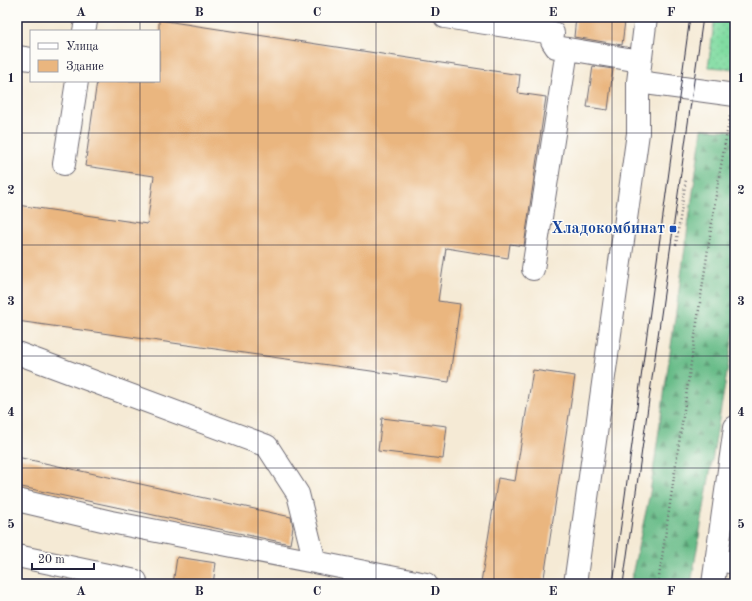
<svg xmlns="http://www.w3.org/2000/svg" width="752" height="601" font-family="'Old Standard TT',serif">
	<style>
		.forest { fill: url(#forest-firs); stroke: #456f62 }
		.park { fill: url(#park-dots); stroke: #527f6e }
		.building { fill: #eab67f }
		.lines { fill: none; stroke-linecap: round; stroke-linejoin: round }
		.minor-casing { stroke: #6c6871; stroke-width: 24 }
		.major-casing { stroke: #6c6871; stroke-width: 24 }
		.path { stroke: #6c6871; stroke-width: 2.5; stroke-dasharray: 1 3; stroke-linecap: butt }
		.minor { stroke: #fff; stroke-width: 22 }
		.major { stroke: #fff; stroke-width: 22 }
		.tram { stroke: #22223b; stroke-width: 1 }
		.grid { fill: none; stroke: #22223b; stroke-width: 1; stroke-opacity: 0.55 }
		.transit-dot { fill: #1a4fb4; stroke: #fdfcf7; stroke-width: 1.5 }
		.labels { text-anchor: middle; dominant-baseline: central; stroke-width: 3; stroke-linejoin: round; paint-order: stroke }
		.transit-label { font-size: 16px; font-weight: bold; fill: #164399; stroke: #fdfcf7; text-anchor: end }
		.neatline { fill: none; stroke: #22223b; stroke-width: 1.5 }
		.grid-label { font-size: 13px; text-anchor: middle; font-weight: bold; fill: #22223b }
	</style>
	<defs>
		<pattern id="forest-firs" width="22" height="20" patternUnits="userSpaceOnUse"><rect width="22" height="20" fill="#68bc88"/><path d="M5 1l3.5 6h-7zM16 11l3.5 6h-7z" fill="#559870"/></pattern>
		<pattern id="park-dots" width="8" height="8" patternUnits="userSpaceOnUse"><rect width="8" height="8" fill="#81dca2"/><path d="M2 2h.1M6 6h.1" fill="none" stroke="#6fbc8c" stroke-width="1.8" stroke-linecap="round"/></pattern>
	</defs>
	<rect width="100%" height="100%" fill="#fdfcf7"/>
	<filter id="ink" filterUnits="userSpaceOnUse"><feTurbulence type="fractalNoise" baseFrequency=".025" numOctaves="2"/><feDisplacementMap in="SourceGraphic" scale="8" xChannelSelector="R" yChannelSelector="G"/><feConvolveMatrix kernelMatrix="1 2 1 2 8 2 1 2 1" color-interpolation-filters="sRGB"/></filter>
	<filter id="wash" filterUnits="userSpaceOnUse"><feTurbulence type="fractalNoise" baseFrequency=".012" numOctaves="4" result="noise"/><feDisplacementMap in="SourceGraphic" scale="16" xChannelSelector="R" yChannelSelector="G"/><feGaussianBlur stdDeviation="0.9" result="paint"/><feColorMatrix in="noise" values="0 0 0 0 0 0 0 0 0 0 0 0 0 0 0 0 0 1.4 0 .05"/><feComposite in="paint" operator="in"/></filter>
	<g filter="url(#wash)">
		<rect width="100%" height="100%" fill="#f5ead5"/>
		<!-- forest -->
		<path class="forest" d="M 702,129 L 735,131 L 735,326 L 691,584 L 630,584 L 650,493 Z"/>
		<!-- park -->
		<path class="park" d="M 715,17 L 735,17 L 735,69 L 708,67 Z"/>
		<g id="blocks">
			<!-- building -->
			<path class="building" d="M 576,17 L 595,17 L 625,21 L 622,45 L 574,37 Z
				M 159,20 L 520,75 L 518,93 L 546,97 L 524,246 L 510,244 L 508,258 L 446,248 L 438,301 L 460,304 L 449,382 L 17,321 L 17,205 L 147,224 L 154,176 L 85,166 L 97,81 L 159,81 Z
				M 593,66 L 613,69 L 608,110 L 587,107 Z
				M 533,370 L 575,376 L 543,584 L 493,584 L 481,582 L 498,478 L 515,481 Z
				M 382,418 L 447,426 L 443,459 L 378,451 Z
				M 17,457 L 291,517 L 293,527 L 290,544 L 17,486 Z
				M 177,557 L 216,563 L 213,584 L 173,584 Z"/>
		</g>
	</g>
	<g filter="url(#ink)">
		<use href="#blocks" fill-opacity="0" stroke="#6c6871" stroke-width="1"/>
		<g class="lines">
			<!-- minor casing -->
			<g class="minor-casing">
				<path id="minor" d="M 445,17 L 553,33 L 552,41 L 556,47 L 640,61
					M 84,31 L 87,17
					M 17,57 L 31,59
					M 638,82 L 735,95
					M 64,164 L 77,81
					M 533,269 L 567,50
					M 17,353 L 267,446 L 298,494 L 315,562
					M 17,500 L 111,522 L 426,584
					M 17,556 L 136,581 L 136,584
					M 716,560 L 735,563
					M 575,584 L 638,133 L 638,82 L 646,17"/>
			</g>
			<!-- major casing -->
			<g class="major-casing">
				<path id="major" d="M 713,584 L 735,427"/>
			</g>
			<!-- path -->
			<path class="path" d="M 676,245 L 686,179
				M 658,584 L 718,182 L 730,116"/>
			<!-- minor -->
			<use href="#minor" class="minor"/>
			<!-- major -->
			<use href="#major" class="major"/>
			<!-- tram -->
			<path class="tram" d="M 613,584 L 690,17
				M 623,584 L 703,17"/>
		</g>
	</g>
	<!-- grid -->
	<path class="grid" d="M 140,17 L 140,31M 258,17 L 258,584M 376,17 L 376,584M 494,17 L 494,584M 612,17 L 612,584M 140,81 L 140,584M 17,133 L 735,133M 17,245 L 735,245M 17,356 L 735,356M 17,468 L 735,468"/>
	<!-- markers -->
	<rect class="transit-dot" x="669" y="225" width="8" height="8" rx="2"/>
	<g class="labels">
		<!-- transit labels -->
		<g class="transit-label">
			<text x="665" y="229">Хладокомбинат</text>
		</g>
	</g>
	<!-- margin -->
	<rect width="752" height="601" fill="none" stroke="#fdfcf7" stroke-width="44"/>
	<!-- legend -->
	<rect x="30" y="30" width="130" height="52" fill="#fdfcf7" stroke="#a5a5ac"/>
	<rect x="38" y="43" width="20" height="6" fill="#ffffff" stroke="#a5a5ac"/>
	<text x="66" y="50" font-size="12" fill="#22223b">Улица</text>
	<rect x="38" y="60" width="20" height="12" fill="#eab67f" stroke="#a5a5ac"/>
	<text x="66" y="70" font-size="12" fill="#22223b">Здание</text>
	<!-- scale -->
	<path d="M32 563v6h62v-6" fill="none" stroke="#22223b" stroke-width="2"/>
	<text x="38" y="563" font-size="12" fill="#22223b" stroke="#fdfcf7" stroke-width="3" paint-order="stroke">20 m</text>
	<rect x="22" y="22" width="708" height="557" class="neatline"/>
	<g class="grid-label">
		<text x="81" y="16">A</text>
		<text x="199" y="16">B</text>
		<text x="317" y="16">C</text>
		<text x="435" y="16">D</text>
		<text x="553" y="16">E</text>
		<text x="671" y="16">F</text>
		<text x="11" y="82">1</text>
		<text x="741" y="82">1</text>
		<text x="11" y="194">2</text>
		<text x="741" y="194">2</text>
		<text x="11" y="305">3</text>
		<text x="741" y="305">3</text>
		<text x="11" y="416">4</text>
		<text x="741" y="416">4</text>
		<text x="11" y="528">5</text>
		<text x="741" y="528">5</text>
		<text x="81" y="595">A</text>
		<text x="199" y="595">B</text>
		<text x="317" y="595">C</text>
		<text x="435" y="595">D</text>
		<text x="553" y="595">E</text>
		<text x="671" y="595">F</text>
	</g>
</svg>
